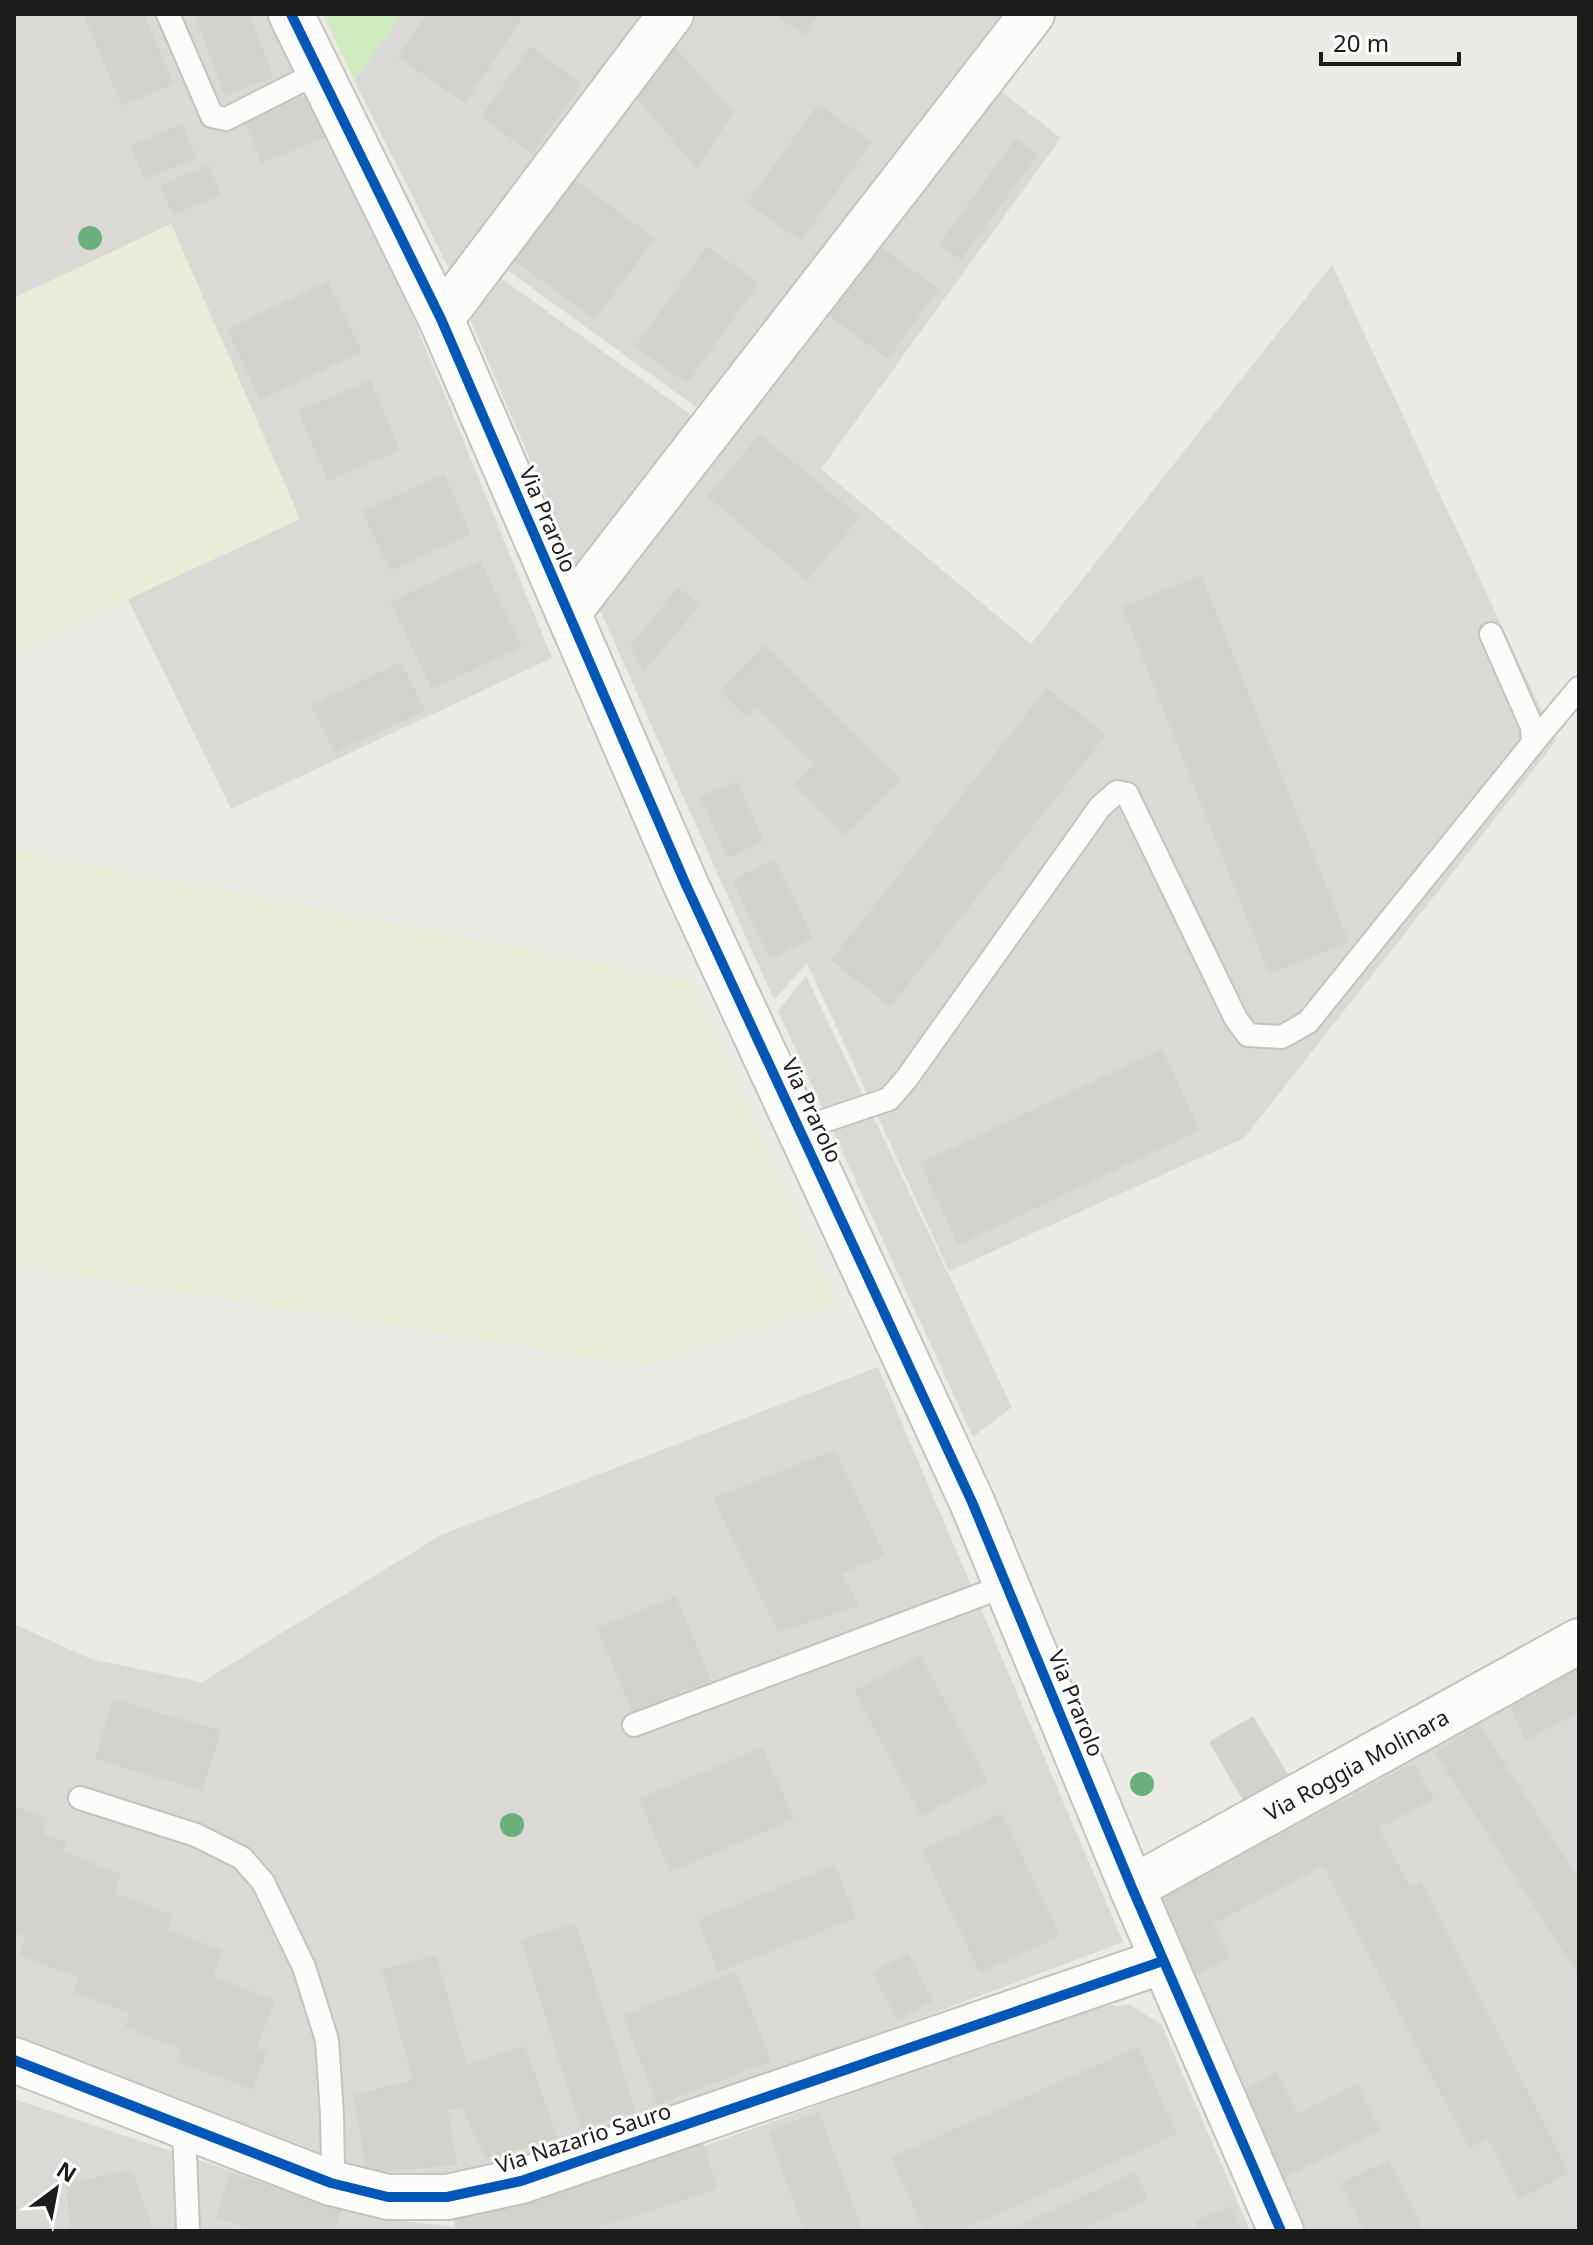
<svg xmlns="http://www.w3.org/2000/svg" width="1593" height="2245" font-family="'Noto Sans',sans-serif">
	<style>
		.residential { fill: #dad9d6 }
		.farmland { fill: #e7edd6 }
		.grass { fill: #ceecc0 }
		.parking { fill: #d9d9d6 }
		.building { fill: #d4d2cc }
		.lines { fill: none; stroke-linecap: round; stroke-linejoin: round }
		.service-casing { stroke: #c3c3c0; stroke-width: 26 }
		.minor-casing { stroke: #c3c3c0; stroke-width: 48 }
		.tertiary-casing { stroke: #c3c3c0; stroke-width: 48 }
		.service { stroke: #fcfcfb; stroke-width: 22 }
		.minor { stroke: #fcfcfb; stroke-width: 44 }
		.tertiary { stroke: #fcfcfb; stroke-width: 44 }
		.cycleway-casing { stroke: #fff; stroke-width: 15 }
		.cycleway { stroke: #0057b8; stroke-width: 10 }
		.tree { fill: #6cb07e }
		.labels { text-anchor: middle; dominant-baseline: central; stroke-width: 6; stroke-linejoin: round; paint-order: stroke }
		.street-label { font-size: 22px; fill: #1c1c1c; stroke: #fff }
	</style>
	<rect width="100%" height="100%" fill="#ebeae4"/>
	<!-- residential -->
	<path class="residential" d="M 14,14 L 284,14 L 321,92 L 552,658 L 231,809 L 128,599 L 300,519 L 171,224 L 14,298 Z
		M 402,14 L 647,14 L 454,279 L 354,80 Z
		M 681,14 L 1009,14 L 703,412 L 495,261 Z
		M 984,78 L 1061,138 L 821,469 L 1031,644 L 1332,265 L 1556,741 L 1244,1138 L 949,1271 L 807,963 L 774,1000 L 596,601 Z
		M 878,1367 L 1123,1942 L 493,2179 L 413,2184 L 333,2167 L 14,2042 L 14,1624 L 91,1659 L 202,1682 L 441,1535 Z
		M 1579,1661 L 1579,2231 L 1295,2231 L 1143,1900 Z
		M 1130,2005 L 1161,2024 L 1250,2231 L 14,2231 L 14,2099 L 374,2218 L 457,2227 L 705,2146 L 1093,2006 Z"/>
	<!-- farmland -->
	<path class="farmland" d="M 171,224 L 300,519 L 14,652 L 14,298 Z
		M 14,850 L 691,982 L 837,1303 L 645,1365 L 14,1265 Z"/>
	<!-- grass -->
	<path class="grass" d="M 323,14 L 402,14 L 354,80 Z"/>
	<!-- parking -->
	<path class="parking" d="M 491,271 L 694,417 L 577,569 L 464,305 Z
		M 806,976 L 1012,1407 L 973,1437 L 778,1011 Z"/>
	<!-- building -->
	<path class="building" d="M 83,14 L 144,14 L 174,84 L 122,106 Z
		M 194,14 L 249,14 L 274,78 L 225,96 Z
		M 427,14 L 515,14 L 522,19 L 465,103 L 397,57 Z
		M 775,14 L 819,14 L 803,35 Z
		M 530,46 L 582,84 L 532,154 L 481,117 Z
		M 676,48 L 734,112 L 697,169 L 637,99 Z
		M 309,94 L 327,137 L 261,163 L 244,119 Z
		M 818,104 L 872,142 L 801,241 L 747,203 Z
		M 182,124 L 197,158 L 145,179 L 130,146 Z
		M 1016,138 L 1038,155 L 961,260 L 939,244 Z
		M 209,165 L 221,195 L 173,215 L 160,185 Z
		M 572,178 L 655,238 L 595,320 L 512,259 Z
		M 878,245 L 939,289 L 888,359 L 828,315 Z
		M 707,246 L 759,283 L 687,384 L 635,347 Z
		M 328,281 L 362,352 L 260,400 L 227,329 Z
		M 370,380 L 400,450 L 328,481 L 298,411 Z
		M 760,434 L 860,517 L 807,581 L 707,496 Z
		M 444,474 L 471,534 L 390,571 L 362,511 Z
		M 480,560 L 522,647 L 432,689 L 390,602 Z
		M 1201,575 L 1349,942 L 1269,974 L 1122,607 Z
		M 678,587 L 700,605 L 643,673 L 630,646 Z
		M 765,645 L 901,779 L 845,835 L 794,785 L 814,764 L 757,708 L 747,718 L 720,691 Z
		M 401,662 L 425,710 L 335,753 L 311,705 Z
		M 1047,688 L 1106,735 L 890,1007 L 831,960 Z
		M 737,781 L 764,841 L 728,858 L 700,797 Z
		M 775,859 L 813,938 L 770,959 L 732,880 Z
		M 1162,1049 L 1200,1130 L 958,1245 L 920,1163 Z
		M 835,1450 L 885,1556 L 842,1573 L 859,1606 L 778,1632 L 713,1498 Z
		M 676,1596 L 711,1680 L 632,1712 L 597,1628 Z
		M 920,1655 L 988,1781 L 921,1816 L 854,1691 Z
		M 1576,1669 L 1579,1674 L 1579,1713 L 1526,1740 L 1508,1704 Z
		M 113,1699 L 221,1731 L 202,1791 L 95,1759 Z
		M 1253,1716 L 1289,1776 L 1244,1802 L 1209,1742 Z
		M 1479,1724 L 1579,1879 L 1579,1976 L 1435,1753 Z
		M 762,1747 L 794,1819 L 670,1872 L 639,1799 Z
		M 1414,1763 L 1434,1799 L 1379,1828 L 1410,1887 L 1421,1881 L 1569,2173 L 1519,2199 L 1488,2139 L 1469,2148 L 1323,1866 L 1213,1924 L 1231,1957 L 1191,1978 L 1151,1902 Z
		M 14,1806 L 48,1819 L 43,1833 L 67,1843 L 63,1852 L 121,1874 L 114,1893 L 173,1915 L 167,1930 L 223,1950 L 213,1977 L 275,2000 L 257,2048 L 267,2052 L 252,2090 L 177,2061 L 181,2049 L 125,2027 L 130,2013 L 73,1992 L 79,1978 L 19,1955 L 26,1937 L 14,1932 Z
		M 1002,1813 L 1060,1936 L 980,1973 L 922,1850 Z
		M 835,1865 L 856,1918 L 718,1972 L 698,1920 Z
		M 576,1923 L 636,2112 L 581,2129 L 521,1940 Z
		M 908,1953 L 933,2001 L 897,2020 L 872,1972 Z
		M 436,1955 L 467,2065 L 525,2046 L 558,2139 L 486,2159 L 462,2108 L 448,2111 L 457,2165 L 367,2173 L 353,2095 L 413,2080 L 382,1970 Z
		M 736,1972 L 771,2061 L 657,2105 L 623,2015 Z
		M 1138,2047 L 1177,2134 L 960,2231 L 924,2231 L 891,2157 Z
		M 1276,2072 L 1298,2114 L 1357,2084 L 1380,2131 L 1281,2179 L 1241,2092 Z
		M 819,2112 L 863,2231 L 804,2231 L 768,2131 Z
		M 701,2137 L 718,2189 L 586,2231 L 457,2231 L 451,2214 Z
		M 1389,2160 L 1424,2231 L 1364,2231 L 1341,2183 Z
		M 132,2170 L 154,2231 L 70,2231 L 66,2183 Z
		M 1136,2172 L 1148,2199 L 1079,2231 L 1015,2231 L 1013,2228 Z
		M 230,2173 L 342,2207 L 335,2231 L 256,2231 L 216,2218 Z
		M 1230,2206 L 1241,2231 L 1200,2231 L 1195,2221 Z"/>
	<g class="lines">
		<!-- service casing -->
		<g class="service-casing">
			<path id="service" d="M 168,14 L 212,116 L 226,119 L 319,72
				M 1533,743 L 1579,688
				M 800,1129 L 889,1099 L 907,1078 L 1100,807 L 1117,792 L 1127,794 L 1236,1019 L 1248,1035 L 1282,1037 L 1308,1022 L 1533,743 L 1532,727 L 1491,634
				M 634,1725 L 1007,1585
				M 80,1798 L 196,1835 L 242,1858 L 263,1882 L 304,1967 L 327,2040 L 332,2115 L 333,2167 L 331,2183
				M 184,2128 L 188,2231"/>
		</g>
		<!-- minor casing -->
		<g class="minor-casing">
			<g id="minor">
				<path d="M 441,319 L 671,14"/>
				<path d="M 568,613 L 1032,14"/>
				<path id="s1" d="M 1132,1888 L 1579,1641"/>
				<path d="M 14,2060 L 331,2183 L 388,2197 L 447,2197 L 521,2181 L 1163,1961"/>
			</g>
		</g>
		<!-- tertiary casing -->
		<g class="tertiary-casing">
			<path id="tertiary" d="M 291,14 L 441,319 L 686,885 L 972,1502 L 1132,1888 L 1281,2231"/>
		</g>
		<!-- service -->
		<use href="#service" class="service"/>
		<!-- minor -->
		<use href="#minor" class="minor"/>
		<!-- tertiary -->
		<use href="#tertiary" class="tertiary"/>
		<!-- cycleway casing -->
		<g class="cycleway-casing">
			<path id="cycleway" d="M 291,14 L 441,319 L 686,885 L 972,1502 L 1132,1888 L 1281,2231
				M 14,2060 L 331,2183 L 388,2197 L 447,2197 L 521,2181 L 1163,1961"/>
		</g>
		<!-- cycleway -->
		<use href="#cycleway" class="cycleway"/>
	</g>
	<!-- trees -->
	<g class="tree">
		<circle cx="90" cy="238" r="12"/>
		<circle cx="1142" cy="1784" r="12"/>
		<circle cx="512" cy="1825" r="12"/>
	</g>
	<g class="labels">
		<!-- street labels -->
		<g class="street-label">
			<text transform="translate(549 519) rotate(67)">Via Prarolo</text>
			<text transform="translate(813 1110) rotate(65)">Via Prarolo</text>
			<text transform="translate(1077 1703) rotate(68)">Via Prarolo</text>
			<text stroke="none"><textPath href="#s1" startOffset="256">Via Roggia Molinara</textPath></text>
			<text transform="translate(583 2137) rotate(-18)">Via Nazario Sauro</text>
		</g>
	</g>
	<!-- border -->
	<rect width="1593" height="2245" fill="none" stroke="#1c1c1c" stroke-width="32"/>
	<!-- north arrow -->
	<g transform="translate(56 2189) rotate(32)" stroke="#ffffff" stroke-width="6" paint-order="stroke">
	<path d="M0-6L14 30L0 20L-14 30Z" fill="#1c1c1c"/>
	<text y="-12" font-size="22" font-weight="bold" text-anchor="middle" fill="#1c1c1c">N</text>
	</g>
	<!-- scale -->
	<path d="M1321 52v12h138v-12" fill="none" stroke="#1c1c1c" stroke-width="4"/>
	<text x="1333" y="52" font-size="24" fill="#1c1c1c" stroke="#ffffff" stroke-width="6" paint-order="stroke">20 m</text>
</svg>
